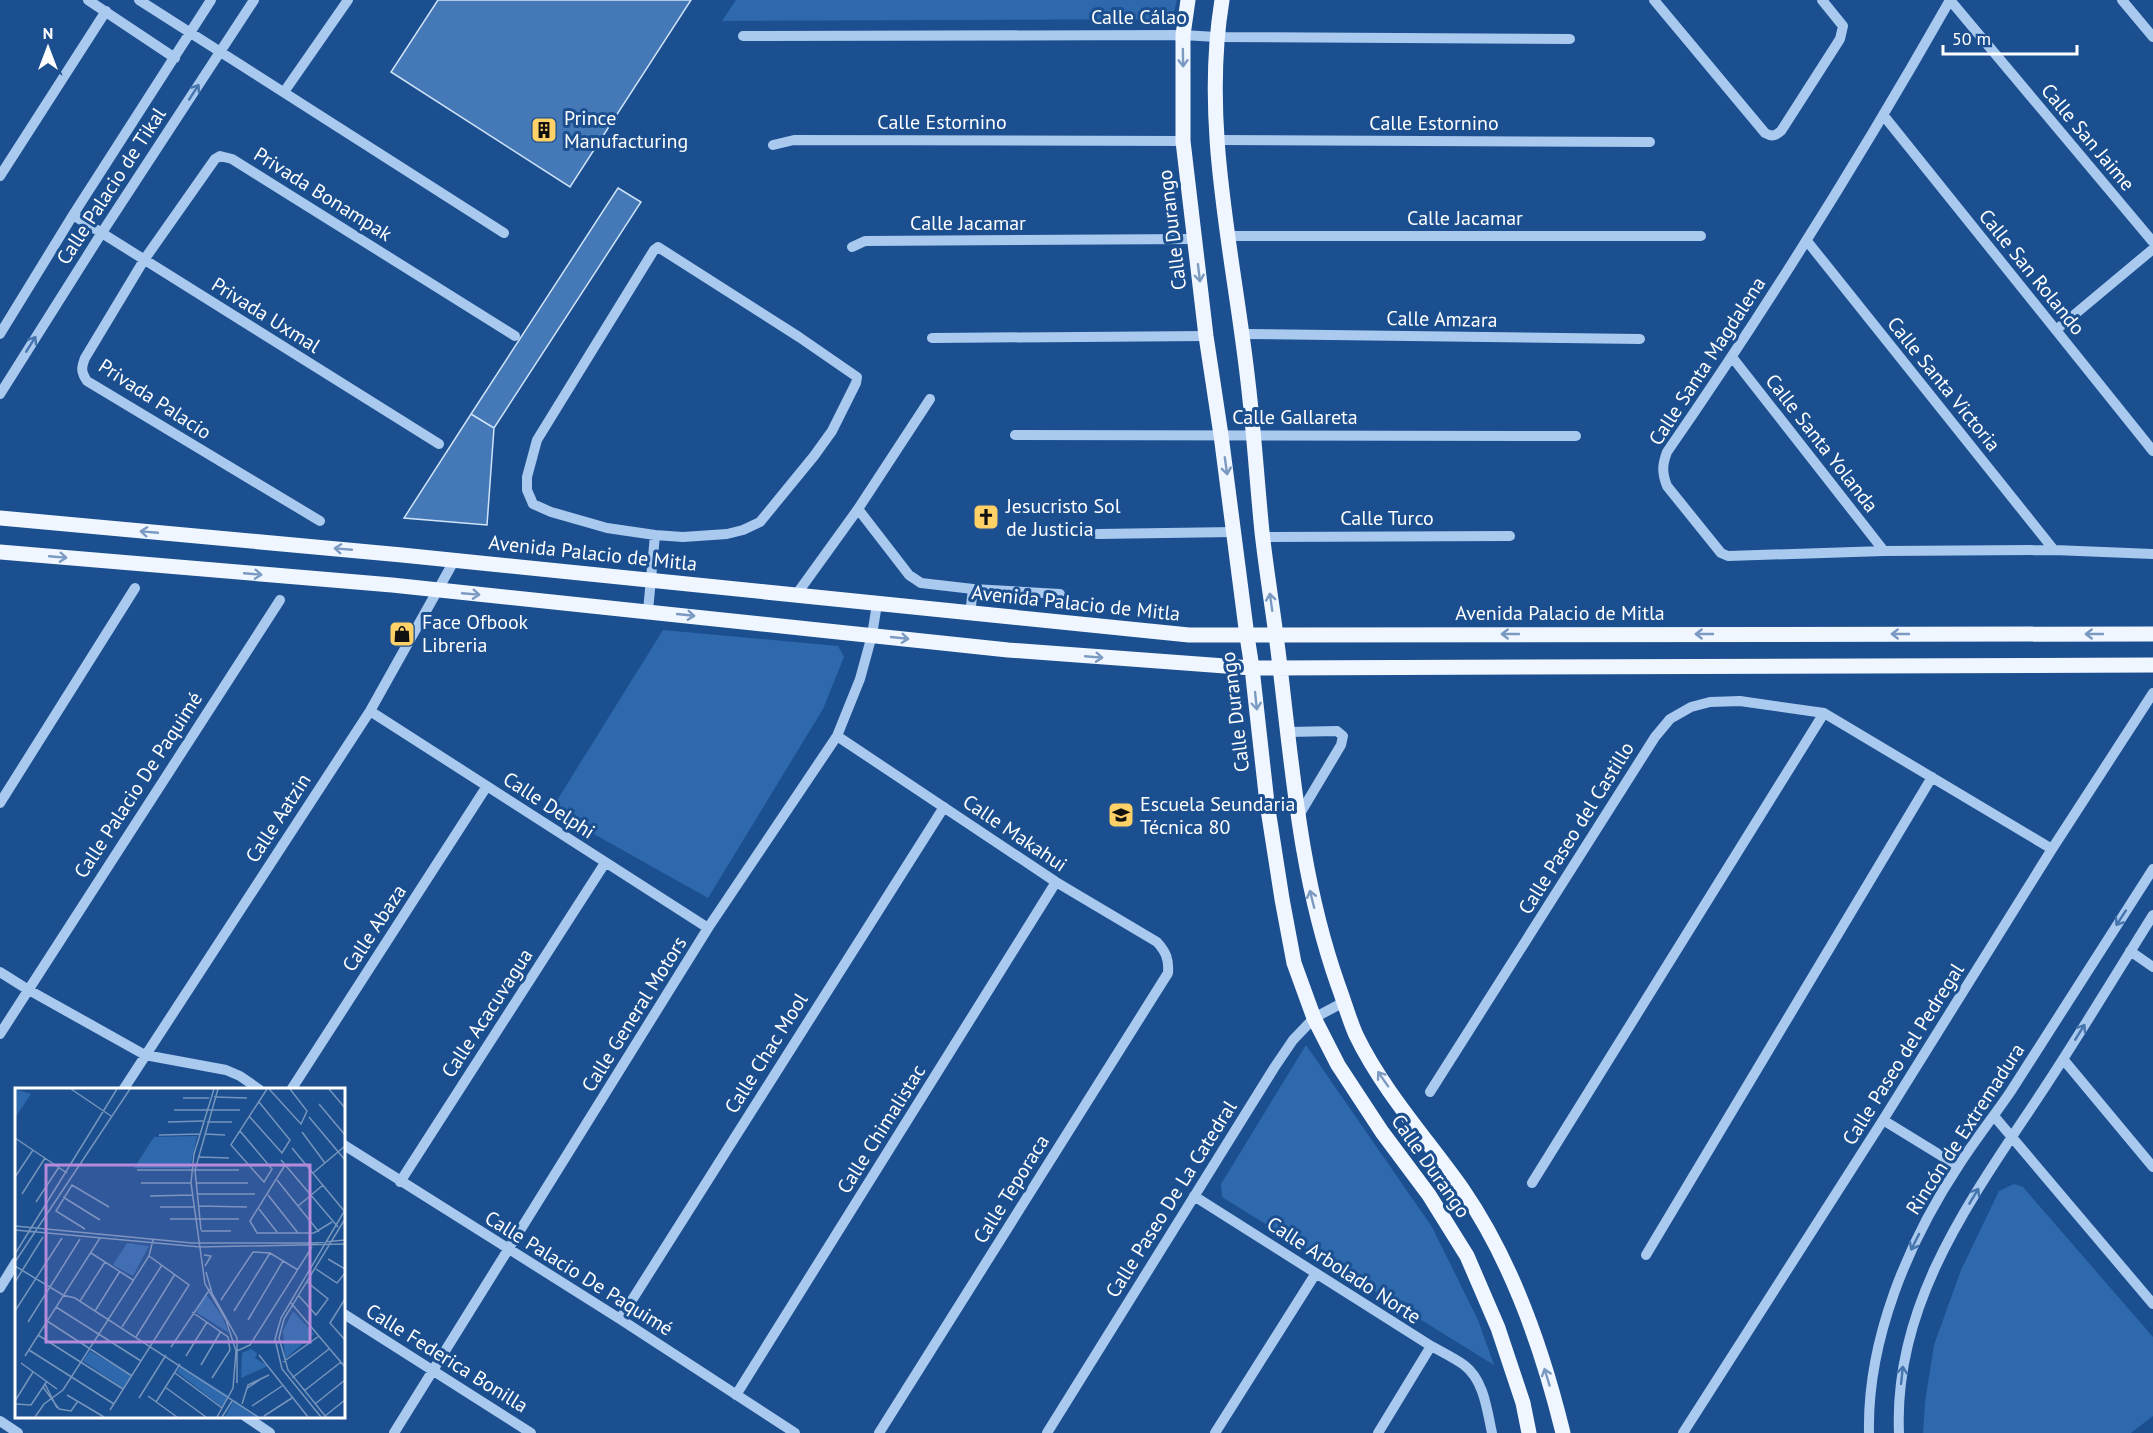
<svg xmlns="http://www.w3.org/2000/svg" width="2153" height="1433" font-family="'PT Sans',sans-serif">
	<style>
		.green { fill: #2e69ad }
		.building { fill: #4478b7; stroke: #cfe3fa; stroke-width: 1.5 }
		.lines { fill: none; stroke-linecap: round; stroke-linejoin: round }
		.minor { stroke: #a9c9ee; stroke-width: 10 }
		.major { stroke: #f0f6ff; stroke-width: 15 }
		.oneway { stroke: #7b9ac1 }
		.oneway2 { stroke: #4674ac }
		.labels { text-anchor: middle; dominant-baseline: central; stroke-width: 6; stroke-linejoin: round; paint-order: stroke }
		.street-label { font-size: 20px; fill: #fff; stroke: #1b4f8f }
		.poi-label { font-size: 20px; fill: #fff; stroke: #1b4f8f; text-anchor: start }
		.inset-road { fill: none; stroke: #7695bc; stroke-width: 1.5 }
		.view { fill: #b68bdc; fill-opacity: 0.15; stroke: #b68bdc; stroke-width: 3 }
		.inset-edge { fill: none; stroke: #fff; stroke-width: 3 }
	</style>
	<rect width="100%" height="100%" fill="#1b4f8f"/>
	<!-- green -->
	<path class="green" d="M 736,0 L 1177,0 L 1172,19 L 722,21 Z
		M 663,630 L 838,646 L 844,657 L 823,709 L 708,898 L 551,810 Z
		M 1306,1045 L 1432,1227 L 1478,1320 L 1494,1365 L 1222,1197 L 1221,1184 Z
		M 2014,1184 L 2023,1187 L 2153,1337 L 2153,1416 L 2131,1433 L 1923,1433 L 1925,1402 L 1934,1345 L 1961,1270 L 1999,1191 Z"/>
	<!-- building -->
	<path class="building" d="M 438,0 L 691,0 L 570,187 L 391,72 Z
		M 618,188 L 641,202 L 494,428 L 471,414 Z
		M 471,414 L 494,428 L 487,525 L 404,518 Z"/>
	<g class="lines">
		<!-- minor -->
		<path class="minor" d="M 88,0 L 175,58
			M 139,0 L 504,233
			M 1654,0 L 1765,133 C 1772,137 1775,136 1781,131 L 1840,39 L 1843,26 L 1822,0
			M 1950,0 C 1862,155 1768,306 1667,452 C 1662,465 1662,473 1667,486 L 1721,553 L 1728,556 L 1884,551 L 2054,550 L 2153,554
			M 1950,0 L 2153,242
			M 2122,0 L 2153,37
			M 743,36 L 1183,35 L 1216,37 L 1570,39
			M 284,92 L 348,0
			M 1884,116 L 2153,451
			M 1217,140 L 1650,142
			M 773,145 L 794,140 L 1183,141
			M 0,176 L 106,11
			M 73,215 L 439,444
			M 1228,236 L 1701,236
			M 1807,241 L 2054,550
			M 658,247 L 799,337 L 857,377 L 856,383 L 832,431 L 814,456 L 760,522 L 743,530 L 727,534 L 683,537 L 655,535 L 607,528 L 551,512 L 533,504 L 527,490 L 527,477 L 537,440 L 654,250 Z
			M 852,247 L 865,241 L 1195,239
			M 2056,330 L 2153,249
			M 0,334 L 73,215 L 211,0
			M 1243,334 L 1640,339
			M 932,338 L 1206,336
			M 1732,357 L 1884,551
			M 0,394 L 101,234 L 254,0
			M 1015,435 L 1576,436
			M 858,509 L 909,575 L 921,583 L 973,589 L 1060,594
			M 320,521 L 87,381 C 81,372 81,368 85,358 L 144,260 L 215,159 L 220,156 L 232,159 L 515,336
			M 1097,534 L 1234,532
			M 1263,537 L 1510,536
			M 796,595 L 858,509 L 930,399
			M 648,611 L 655,535
			M 970,614 L 973,589
			M 370,711 L 708,928
			M 1287,732 L 1337,731 L 1343,736 L 1341,745 L 1298,817
			M 837,736 L 1056,882 L 1157,942 C 1166,952 1169,959 1168,973 L 879,1433
			M 0,803 L 135,588
			M 2130,951 L 2153,967
			M 0,972 L 27,989 L 145,1055 L 226,1070 L 240,1076 L 260,1090
			M 0,1034 L 280,600
			M 2063,1059 L 2153,1167
			M 123,1090 L 370,711 L 454,561
			M 291,1090 L 487,786
			M 1430,1092 L 1655,737 L 1670,719 L 1691,707 L 1710,702 L 1740,701 L 1824,713 L 2052,849
			M 1994,1116 L 2153,1304
			M 1883,1120 L 1958,1166
			M 344,1145 L 620,1319 L 795,1433
			M 400,1182 L 605,863
			M 1532,1183 L 1824,713
			M 1194,1196 L 1431,1346 C 1442,1352 1454,1358 1464,1365 C 1484,1380 1487,1410 1492,1433
			M 1646,1255 L 1932,777
			M 0,1288 L 16,1262
			M 344,1314 L 531,1433
			M 620,1319 L 944,807
			M 736,1395 L 1056,882
			M 245,1416 L 270,1433
			M 0,1421 L 18,1433
			M 394,1433 L 708,928 L 837,736 L 860,679 L 872,635 L 877,604
			M 1047,1433 L 1274,1068 L 1293,1040 L 1314,1018 L 1344,1002
			M 1215,1433 L 1316,1273
			M 1378,1433 L 1431,1346
			M 1683,1433 L 1883,1120 L 2052,849 L 2153,693
			M 1869,1433 C 1867,1340 1908,1242 1959,1165 C 1975,1140 1994,1116 2011,1091 C 2058,1017 2106,943 2153,869
			M 1899,1433 C 1893,1299 1977,1191 2047,1084 C 2083,1029 2118,971 2153,915"/>
		<!-- major -->
		<path class="major" d="M 1188,0 L 1183,35 L 1183,141 L 1206,336 L 1221,435 L 1247,636 L 1252,668 L 1267,803 L 1282,899 L 1294,963 L 1314,1018 L 1338,1065 L 1382,1132 L 1429,1195 L 1467,1256 L 1498,1328 L 1523,1403 L 1529,1433
			M 1222,0 C 1201,127 1234,256 1248,382 C 1254,432 1257,482 1262,532 C 1267,577 1275,622 1280,667 C 1293,776 1301,880 1338,985 C 1344,1001 1349,1019 1356,1035 C 1383,1091 1427,1139 1463,1190 C 1511,1260 1543,1351 1563,1433
			M 0,518 L 402,555 L 1189,635 L 2153,634
			M 0,552 L 392,585 L 1008,650 L 1252,668 L 2153,665"/>
	</g>
	<!-- one-way arrows -->
	<defs><path id="oneway-shaft" d="M-6 0H5M1.5-3L5.5 0L1.5 3" fill="none" stroke-width="1.6" stroke-linecap="round" stroke-linejoin="round" transform="scale(1.5)"/></defs>
	<g class="oneway">
		<use href="#oneway-shaft" transform="translate(1183 58) rotate(89)"/>
		<use href="#oneway-shaft" transform="translate(1199 273) rotate(83)"/>
		<use href="#oneway-shaft" transform="translate(1226 466) rotate(82)"/>
		<use href="#oneway-shaft" transform="translate(149 532) rotate(-175)"/>
		<use href="#oneway-shaft" transform="translate(343 549) rotate(-175)"/>
		<use href="#oneway-shaft" transform="translate(58 557) rotate(5)"/>
		<use href="#oneway-shaft" transform="translate(253 574) rotate(5)"/>
		<use href="#oneway-shaft" transform="translate(471 594) rotate(5)"/>
		<use href="#oneway-shaft" transform="translate(1271 602) rotate(-98)"/>
		<use href="#oneway-shaft" transform="translate(686 615) rotate(6)"/>
		<use href="#oneway-shaft" transform="translate(1510 634) rotate(180)"/>
		<use href="#oneway-shaft" transform="translate(1704 634) rotate(180)"/>
		<use href="#oneway-shaft" transform="translate(1900 634) rotate(180)"/>
		<use href="#oneway-shaft" transform="translate(2094 634) rotate(180)"/>
		<use href="#oneway-shaft" transform="translate(900 638) rotate(6)"/>
		<use href="#oneway-shaft" transform="translate(1094 657) rotate(5)"/>
		<use href="#oneway-shaft" transform="translate(1256 701) rotate(84)"/>
		<use href="#oneway-shaft" transform="translate(1312 899) rotate(-104)"/>
		<use href="#oneway-shaft" transform="translate(1383 1079) rotate(-125)"/>
		<use href="#oneway-shaft" transform="translate(1547 1377) rotate(-107)"/>
	</g>
	<g class="oneway2">
		<use href="#oneway-shaft" transform="translate(194 92) rotate(-57)"/>
		<use href="#oneway-shaft" transform="translate(31 344) rotate(-58)"/>
		<use href="#oneway-shaft" transform="translate(2121 918) rotate(123)"/>
		<use href="#oneway-shaft" transform="translate(2080 1032) rotate(-58)"/>
		<use href="#oneway-shaft" transform="translate(1974 1196) rotate(-59)"/>
		<use href="#oneway-shaft" transform="translate(1915 1242) rotate(117)"/>
		<use href="#oneway-shaft" transform="translate(1902 1375) rotate(-84)"/>
	</g>
	<!-- icons -->
	<defs>
		<g id="building-square" transform="scale(1.35)"><rect x="-9" y="-9" width="18" height="18" rx="4" fill="#ffd166" stroke="#1b4f8f"/><path d="M-4-6H4V6H1V3H-1V6H-4ZM-2.5-4.3h1.7v1.8h-1.7ZM.8-4.3h1.7v1.8H.8ZM-2.5-1h1.7V.8h-1.7ZM.8-1h1.7V.8H.8Z" fill="#111"/></g>
		<g id="church-square" transform="scale(1.35)"><rect x="-9" y="-9" width="18" height="18" rx="4" fill="#ffd166" stroke="#1b4f8f"/><path d="M-1.2-6h2.4v3.5h3.3v2.4h-3.3V6h-2.4V-.1h-3.3v-2.4h3.3Z" fill="#111"/></g>
		<g id="shop-square" transform="scale(1.35)"><rect x="-9" y="-9" width="18" height="18" rx="4" fill="#ffd166" stroke="#1b4f8f"/><path d="M-5-2.5h2.3a2.7 3.5 0 0 1 5.4 0H5L5.5 6h-11ZM-1.5-2.5h3a1.5 2.3 0 0 0-3 0Z" fill="#111"/></g>
		<g id="school-square" transform="scale(1.35)"><rect x="-9" y="-9" width="18" height="18" rx="4" fill="#ffd166" stroke="#1b4f8f"/><path d="M0-5L7-2L0 1L-7-2ZM-4 1L0 2.5L4 1V4Q0 6-4 4Z" fill="#111"/></g>
	</defs>
	<g fill-rule="evenodd">
		<use href="#building-square" x="544" y="130"/>
		<use href="#church-square" x="986" y="517"/>
		<use href="#shop-square" x="402" y="634"/>
		<use href="#school-square" x="1121" y="815"/>
	</g>
	<g class="labels">
		<!-- street labels -->
		<g class="street-label">
			<text x="1139" y="17">Calle Cálao</text>
			<text x="942" y="122">Calle Estornino</text>
			<text x="1434" y="123">Calle Estornino</text>
			<text transform="translate(2088 137) rotate(50)">Calle San Jaime</text>
			<text transform="translate(111 186) rotate(-57)">Calle Palacio de Tikal</text>
			<text transform="translate(323 194) rotate(32)">Privada Bonampak</text>
			<text x="1465" y="218">Calle Jacamar</text>
			<text x="968" y="223">Calle Jacamar</text>
			<text transform="translate(1172 230) rotate(-97)">Calle Durango</text>
			<text transform="translate(2032 272) rotate(51)">Calle San Rolando</text>
			<text transform="translate(266 315) rotate(32)">Privada Uxmal</text>
			<text transform="translate(1442 319) rotate(1)">Calle Amzara</text>
			<text transform="translate(1707 361) rotate(-57)">Calle Santa Magdalena</text>
			<text transform="translate(1944 384) rotate(51)">Calle Santa Victoria</text>
			<text transform="translate(155 399) rotate(33)">Privada Palacio</text>
			<text x="1295" y="417">Calle Gallareta</text>
			<text transform="translate(1822 443) rotate(52)">Calle Santa Yolanda</text>
			<text x="1387" y="518">Calle Turco</text>
			<text transform="translate(593 553) rotate(6)">Avenida Palacio de Mitla</text>
			<text transform="translate(1076 603) rotate(6)">Avenida Palacio de Mitla</text>
			<text x="1560" y="613">Avenida Palacio de Mitla</text>
			<text transform="translate(1235 712) rotate(-97)">Calle Durango</text>
			<text transform="translate(138 785) rotate(-57)">Calle Palacio De Paquimé</text>
			<text transform="translate(549 805) rotate(33)">Calle Delphi</text>
			<text transform="translate(278 818) rotate(-57)">Calle Aatzin</text>
			<text transform="translate(1576 828) rotate(-58)">Calle Paseo del Castillo</text>
			<text transform="translate(1015 833) rotate(34)">Calle Makahui</text>
			<text transform="translate(374 928) rotate(-57)">Calle Abaza</text>
			<text transform="translate(487 1013) rotate(-57)">Calle Acacuvagua</text>
			<text transform="translate(634 1014) rotate(-58)">Calle General Motors</text>
			<text transform="translate(766 1053) rotate(-58)">Calle Chac Mool</text>
			<text transform="translate(1903 1054) rotate(-58)">Calle Paseo del Pedregal</text>
			<text transform="translate(881 1129) rotate(-58)">Calle Chimalistac</text>
			<text transform="translate(1965 1129) rotate(-57)">Rincón de Extremadura</text>
			<text transform="translate(1431 1166) rotate(55)">Calle Durango</text>
			<text transform="translate(1011 1189) rotate(-58)">Calle Teporaca</text>
			<text transform="translate(1171 1199) rotate(-58)">Calle Paseo De La Catedral</text>
			<text transform="translate(1344 1270) rotate(33)">Calle Arbolado Norte</text>
			<text transform="translate(579 1273) rotate(32)">Calle Palacio De Paquimé</text>
			<text transform="translate(447 1358) rotate(32)">Calle Federica Bonilla</text>
		</g>
		<!-- poi labels -->
		<g class="poi-label">
			<text x="564" y="118">Prince<tspan x="564" dy="23">Manufacturing</tspan></text>
			<text x="1006" y="506">Jesucristo Sol<tspan x="1006" dy="23">de Justicia</tspan></text>
			<text x="422" y="622">Face Ofbook<tspan x="422" dy="23">Libreria</tspan></text>
			<text x="1140" y="804">Escuela Seundaria<tspan x="1140" dy="23">Técnica 80</tspan></text>
		</g>
	</g>
	<!-- overview -->
	<g transform="translate(15 1088)">
		<rect width="330" height="330" fill="#1b4f8f"/>
		<path d="M 0,1 L 16,6 L 0,30 ZM 139,49 L 182,48 L 175,80 L 119,80 ZM 112,155 L 134,158 L 118,188 L 98,177 ZM 191,206 L 207,228 L 214,245 L 181,224 ZM 278,223 L 299,246 L 270,271 L 268,243 ZM 236,261 L 242,265 L 240,270 L 253,278 L 226,290 L 227,265 ZM 75,263 L 117,288 L 108,300 L 68,273 ZM 166,278 L 214,308 L 207,319 L 162,284 ZM 219,312 L 244,329 L 210,329 Z" fill="#2e69ad"/>
		<path class="inset-road" d="M 56,1 L 96,28M 199,1 L 179,66 L 176,95 L 190,196 L 211,232 L 221,263 L 218,300 L 202,329M 254,1 L 286,36 L 292,23 L 275,1M 314,1 L 330,20M 199,9 L 232,10M 168,10 L 194,10M 304,16 L 330,47M 159,22 L 225,22M 234,28 L 267,65 L 275,52 L 244,14M 294,29 L 330,72M 153,34 L 188,33M 192,34 L 217,34M 225,43 L 257,81 L 249,94 L 216,57 L 217,55 L 252,1M 287,44 L 310,75M 190,46 L 210,47M 144,47 L 185,46M 0,50 L 52,85M 277,60 L 330,124M 183,69 L 214,70M 266,72 L 323,139M 270,77 L 235,133 L 242,145 L 299,145 L 317,134M 122,82 L 224,82M 298,85 L 330,58M 0,89 L 18,62M 262,92 L 304,144M 126,95 L 176,95M 181,95 L 233,95M 7,106 L 30,70M 182,106 L 240,106M 253,107 L 283,145M 135,108 L 177,107M 48,109 L 85,132M 21,114 L 44,79M 183,118 L 232,119M 283,118 L 308,97M 145,119 L 179,119M 244,121 L 262,144M 155,131 L 224,131M 0,138 L 177,155 L 299,155 L 330,152M 70,141 L 41,123 L 57,97 L 94,119M 0,142 L 185,159 L 330,156M 186,142 L 180,82 L 203,1M 186,143 L 216,143M 76,165 L 118,192M 0,166 L 102,1M 189,167 L 196,168 L 190,178M 313,171 L 330,181M 0,174 L 115,1M 0,178 L 48,207 L 60,210 L 243,329M 301,181 L 322,195 L 330,185M 191,184 L 197,205 L 222,250 L 222,295M 0,194 L 28,149M 284,208 L 301,227 L 313,211 L 292,194M 330,211 L 315,235 L 330,252M 206,212 L 238,164 L 255,165 L 283,182M 65,213 L 90,174M 276,215 L 330,279M 41,219 L 126,273M 0,223 L 47,150M 80,223 L 105,183M 219,223 L 255,165M 177,224 L 213,249 L 215,262 L 197,290M 233,232 L 268,173M 32,233 L 117,288M 13,234 L 65,151M 107,239 L 147,177M 23,247 L 108,301M 121,249 L 160,186M 156,259 L 195,201M 14,262 L 99,316M 222,263 L 235,257 L 297,159M 244,267 L 293,329M 10,268 L 85,150M 171,268 L 192,234M 268,274 L 304,248M 6,275 L 42,301M 186,277 L 206,243M 160,285 L 207,320M 277,290 L 314,261M 30,296 L 42,320M 28,299 L 44,321 L 56,323 L 63,313M 150,299 L 191,329M 231,301 L 249,289M 289,303 L 326,274M 52,307 L 89,329M 133,308 L 162,329M 124,310 L 151,267M 0,313 L 18,284M 141,314 L 165,276M 0,316 L 16,317 L 32,293M 227,316 L 233,297 L 254,287M 300,316 L 330,292M 237,318 L 267,298M 95,322 L 174,197 L 134,168M 249,328 L 277,310M 310,328 L 330,312M 20,329 L 29,316 L 48,302 L 134,168 L 138,152M 207,329 L 217,313M 306,329 L 267,281 L 260,251 L 266,230 L 330,122M 311,329 L 273,282 L 264,250 L 269,231 L 330,131"/>
		<path class="view" d="M 31,77 L 295,77 L 295,254 L 31,254 Z"/>
		<rect width="330" height="330" class="inset-edge"/>
	</g>
	<!-- north arrow -->
	<g transform="translate(48 48)" stroke="#1b4f8f" stroke-width="4.5" paint-order="stroke">
	<path d="M0-4.5L10 22L0 15L-10 22Z" fill="#ffffff"/>
	<text y="-9" font-size="16" font-weight="bold" text-anchor="middle" fill="#ffffff">N</text>
	</g>
	<!-- scale -->
	<path d="M1943 45v9h134v-9" fill="none" stroke="#ffffff" stroke-width="3"/>
	<text x="1952" y="45" font-size="18" fill="#ffffff" stroke="#1b4f8f" stroke-width="4.5" paint-order="stroke">50 m</text>
</svg>
